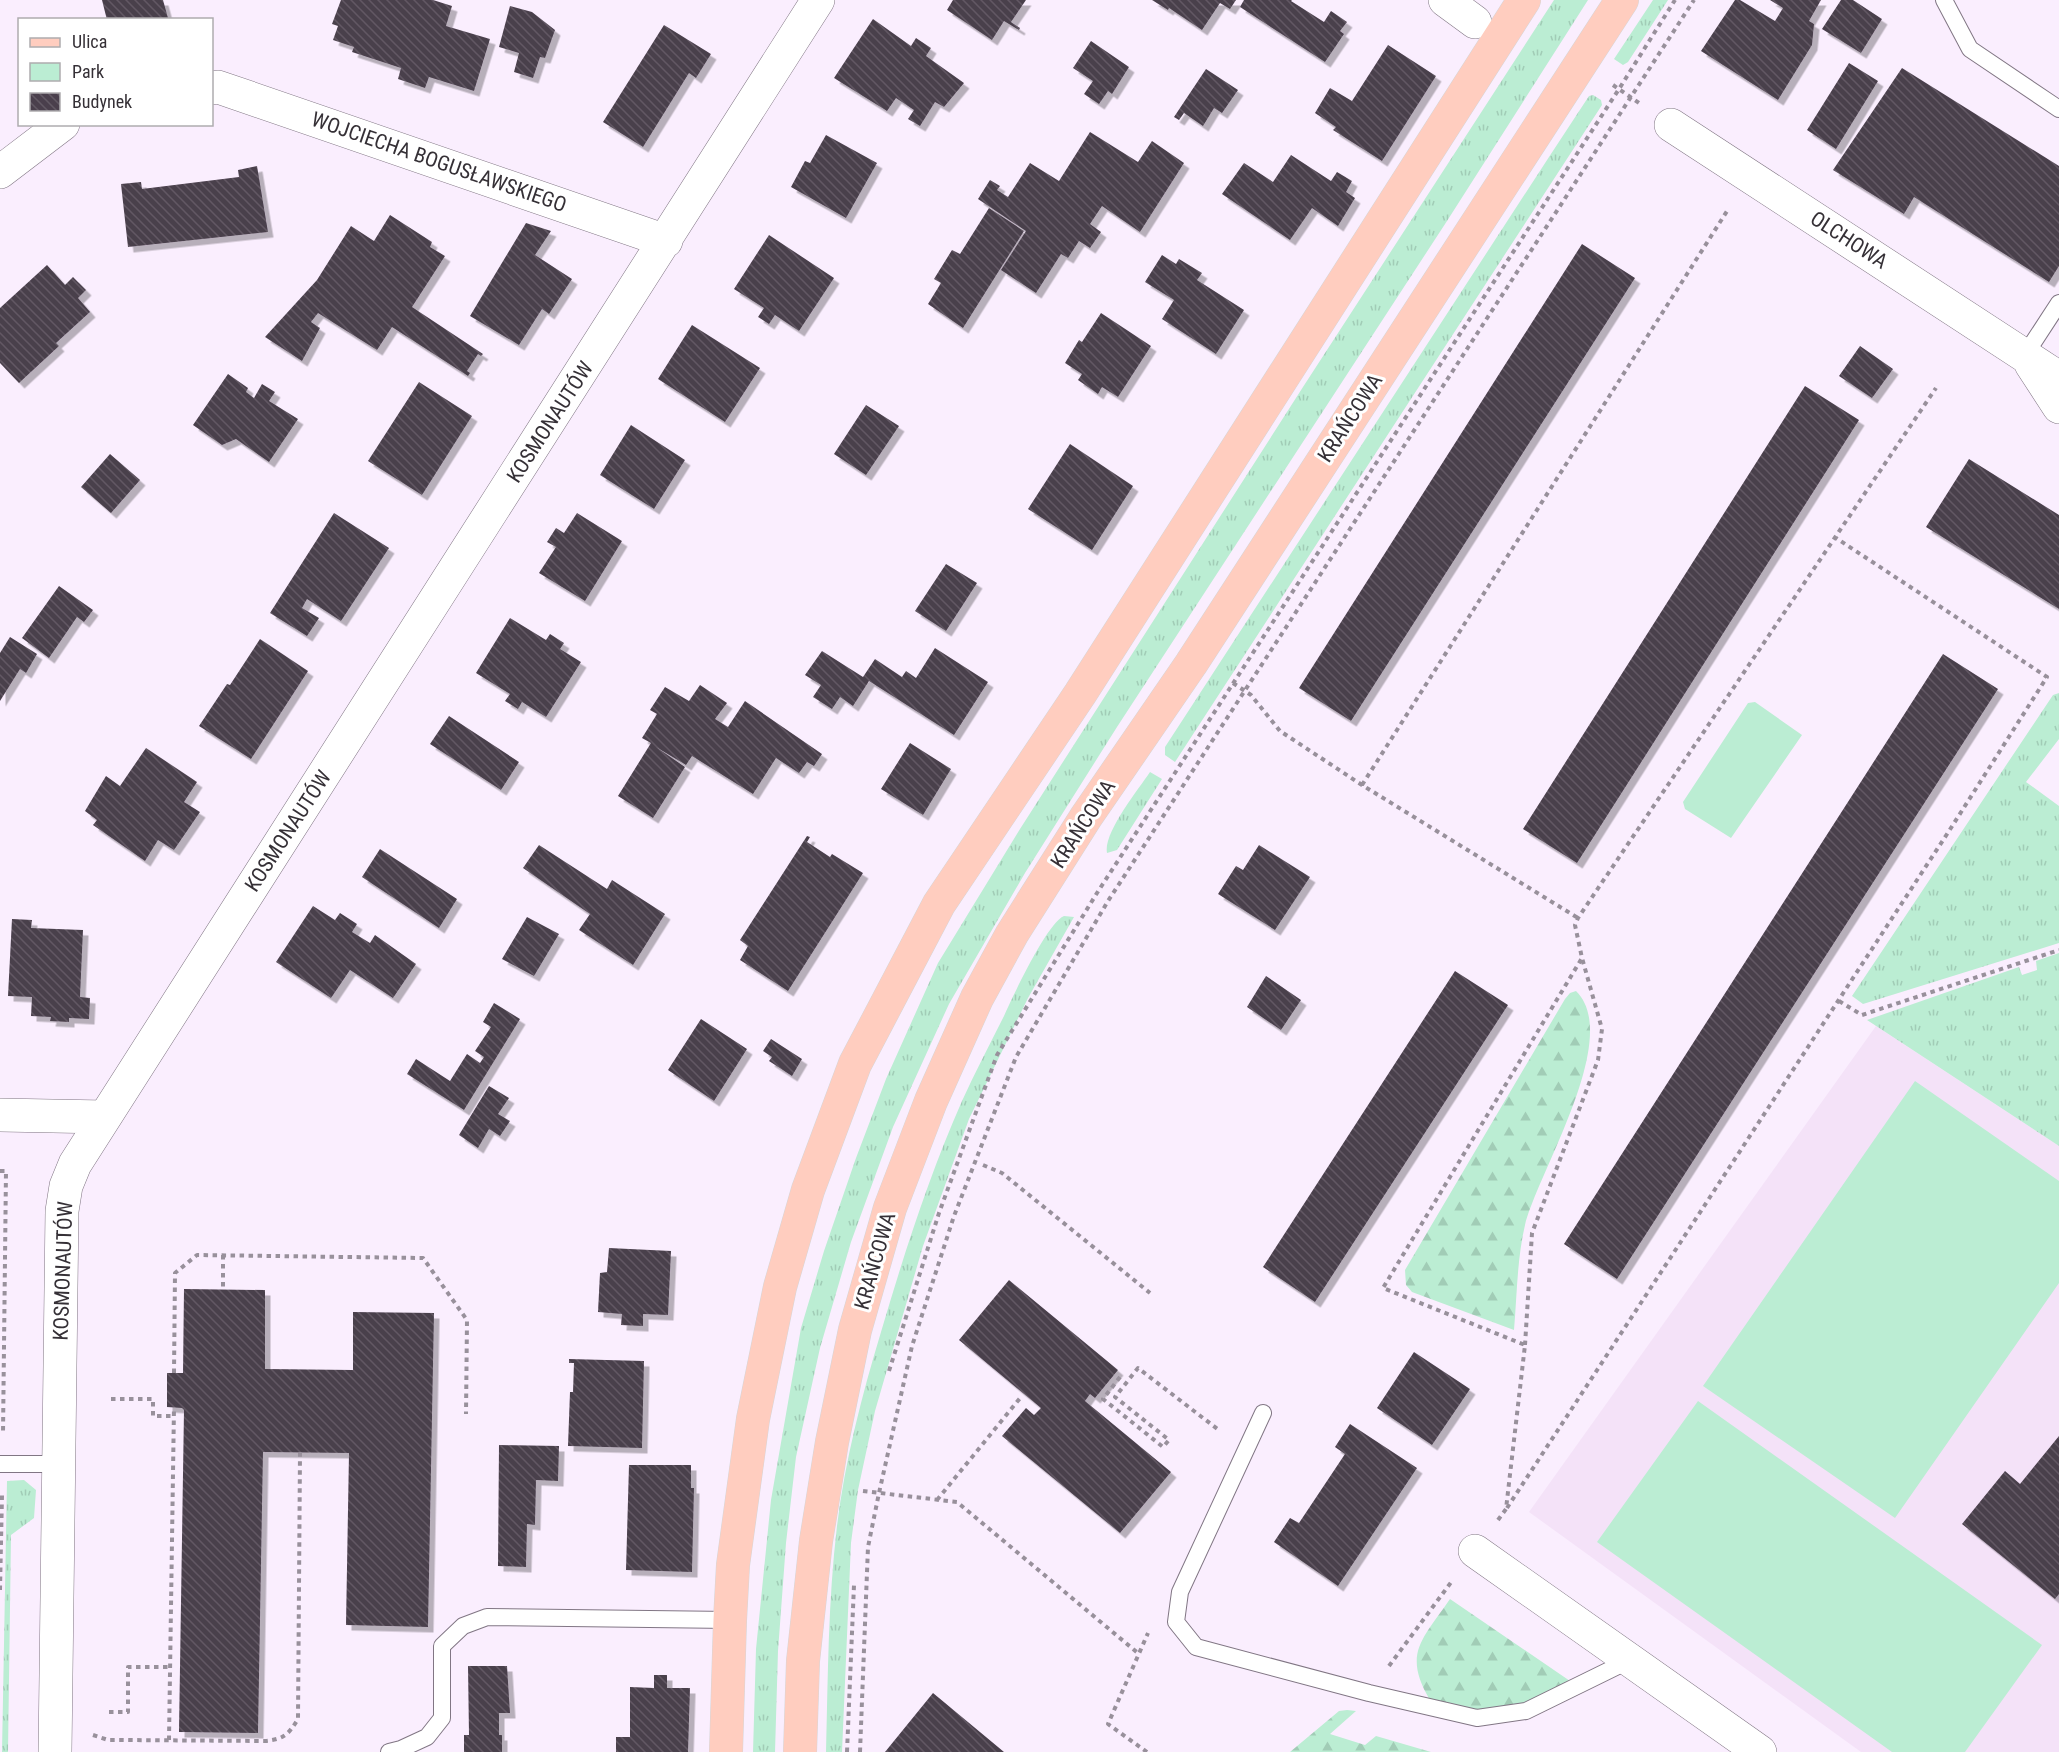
<svg xmlns="http://www.w3.org/2000/svg" width="2059" height="1752" font-family="'Roboto Condensed',sans-serif">
	<style>
		.built { fill: #f4e2f8 }
		.grass { fill: url(#grass-tufts) }
		.forest { fill: url(#forest-firs) }
		.park { fill: #bbedd3 }
		.building { fill: url(#building-back-hatch); filter: url(#shadow) }
		.lines { fill: none; stroke-linecap: round; stroke-linejoin: round }
		.service-casing { stroke: #817684; stroke-width: 18 }
		.minor-casing { stroke: #817684; stroke-width: 34 }
		.primary-casing { stroke: #d7d6d7; stroke-width: 34 }
		.path { stroke: #98909b; stroke-width: 4; stroke-dasharray: 4.5 4.5; stroke-linecap: butt }
		.service { stroke: #fff; stroke-width: 16 }
		.minor { stroke: #fff; stroke-width: 33 }
		.primary { stroke: #ffcdbf; stroke-width: 33 }
		.labels { text-anchor: middle; dominant-baseline: central; stroke-width: 6; stroke-linejoin: round; paint-order: stroke }
		.street-label { font-size: 21px; fill: #353036; stroke: #fff }
	</style>
	<defs>
		<pattern id="grass-tufts" width="24" height="20" patternUnits="userSpaceOnUse" patternTransform="scale(1.5)"><rect width="24" height="20" fill="#bbedd3"/><path d="M3 7l-1-3M5 7V3M7 7l1-3M15 17l-1-3M17 17v-4M19 17l1-3" fill="none" stroke="#a1ccb6"/></pattern>
		<pattern id="forest-firs" width="22" height="20" patternUnits="userSpaceOnUse" patternTransform="scale(1.5)"><rect width="22" height="20" fill="#bbedd3"/><path d="M5 1l3.5 6h-7zM16 11l3.5 6h-7z" fill="#a1ccb6"/></pattern>
		<pattern id="building-back-hatch" width="6" height="6" patternUnits="userSpaceOnUse" patternTransform="scale(1.5)"><rect width="6" height="6" fill="#4a3f4c"/><path d="M-1 5l2 2M0 0l6 6M5-1l2 2" fill="none" stroke="#625964"/></pattern>
		<filter id="shadow"><feDropShadow dx="5.5" dy="5.5" stdDeviation="0" flood-color="#0004"/></filter>
	</defs>
	<rect width="100%" height="100%" fill="#faeefe"/>
	<!-- built -->
	<path class="built" d="M 1876,1026 L 2059,1146 L 2059,1752 L 1861,1752 L 1529,1512 Z"/>
	<!-- grass -->
	<path class="grass" d="M 1554,0 L 1588,0 L 1447,221 L 1117,727 L 1025,873 L 949,1004 L 893,1127 L 851,1242 L 820,1348 L 796,1457 L 786,1543 L 778,1651 L 775,1752 L 753,1752 L 756,1649 L 771,1500 L 801,1328 L 824,1251 L 856,1158 L 886,1079 L 938,963 L 1020,829 L 1303,387 Z
		M 1653,0 L 1668,0 L 1628,62 L 1623,65 L 1614,59 Z
		M 1593,95 L 1601,100 L 1602,105 L 1175,762 L 1165,755 L 1165,747 L 1549,157 L 1589,96 Z
		M 2059,693 L 2059,739 L 2026,782 L 2059,806 L 2059,943 L 1863,1004 L 1852,996 L 2053,695 Z
		M 1150,772 L 1162,779 L 1117,850 L 1107,853 C 1103,833 1138,790 1150,772 Z
		M 1064,916 L 1074,917 L 1028,998 L 969,1119 L 923,1246 L 875,1411 L 858,1490 L 851,1543 L 842,1752 L 826,1752 C 828,1677 828,1601 837,1526 C 845,1460 862,1395 881,1332 C 904,1254 929,1176 962,1101 C 975,1072 990,1044 1004,1016 C 1013,996 1047,923 1064,916 Z
		M 2059,953 L 2059,1146 L 1867,1020 L 2019,967 L 2022,975 L 2037,970 L 2036,961 Z
		M 24,1480 L 36,1490 L 34,1518 L 11,1535 L 8,1752 L 2,1752 L 7,1481 Z"/>
	<!-- forest -->
	<path class="forest" d="M 1576,991 C 1623,1037 1538,1172 1525,1225 C 1517,1259 1517,1295 1514,1330 L 1412,1292 L 1406,1285 L 1405,1270 L 1565,999 L 1570,993 Z
		M 1450,1599 L 1570,1681 L 1520,1705 L 1475,1710 L 1430,1700 C 1402,1653 1423,1639 1450,1599 Z
		M 1347,1710 L 1356,1711 L 1330,1734 L 1365,1745 L 1376,1736 L 1431,1752 L 1290,1752 L 1339,1711 Z"/>
	<!-- park -->
	<path class="park" d="M 1755,702 L 1802,735 L 1731,838 L 1685,809 L 1683,802 L 1748,703 Z
		M 1915,1081 L 2059,1181 L 2059,1283 L 1895,1518 L 1703,1386 Z
		M 1698,1401 L 2042,1645 L 1965,1752 L 1892,1752 L 1597,1542 Z"/>
	<!-- building -->
	<path class="building" d="M 102,0 L 163,0 L 168,18 L 107,20 Z
		M 341,0 L 433,0 L 452,6 L 446,26 L 490,39 L 474,91 L 429,77 L 425,88 L 398,79 L 401,68 L 352,52 L 354,47 L 333,40 L 338,26 L 332,24 Z
		M 953,0 L 1026,0 L 1011,22 L 1020,28 L 1019,30 L 1004,21 L 992,40 L 947,10 Z
		M 1152,0 L 1236,0 L 1230,9 L 1220,3 L 1202,30 L 1169,8 L 1168,10 Z
		M 1244,0 L 1292,0 L 1291,1 L 1324,22 L 1331,11 L 1347,22 L 1340,31 L 1344,34 L 1325,62 L 1240,7 Z
		M 1735,0 L 1740,0 L 1775,21 L 1783,8 L 1770,0 L 1821,0 L 1809,21 L 1814,24 L 1812,45 L 1778,100 L 1701,51 Z
		M 1841,0 L 1853,0 L 1882,19 L 1861,53 L 1822,29 Z
		M 510,6 L 532,12 L 555,30 L 545,58 L 540,57 L 533,78 L 514,72 L 519,53 L 499,47 Z
		M 873,19 L 911,46 L 916,38 L 931,48 L 926,56 L 964,83 L 944,107 L 935,102 L 920,126 L 908,119 L 914,110 L 896,98 L 887,111 L 834,78 Z
		M 664,25 L 711,54 L 696,78 L 689,73 L 643,147 L 603,122 Z
		M 1091,41 L 1129,67 L 1112,94 L 1108,91 L 1099,104 L 1084,94 L 1093,81 L 1073,68 Z
		M 1388,45 L 1436,76 L 1382,161 L 1333,130 L 1336,127 L 1315,113 L 1330,88 L 1352,101 Z
		M 1849,63 L 1878,81 L 1836,149 L 1807,130 Z
		M 1902,68 L 2059,166 L 2059,266 L 2049,282 L 1914,197 L 1904,214 L 1833,170 Z
		M 1206,69 L 1238,90 L 1222,113 L 1214,108 L 1203,126 L 1184,113 L 1179,120 L 1174,117 Z
		M 1090,132 L 1138,162 L 1152,141 L 1184,163 L 1140,232 L 1102,206 L 1090,224 L 1101,232 L 1090,248 L 1079,241 L 1068,258 L 1061,254 L 1036,293 L 1001,270 L 1026,231 L 978,199 L 990,180 L 1000,186 L 997,190 L 1008,197 L 1030,163 L 1059,181 Z
		M 826,135 L 877,163 L 846,218 L 791,187 L 805,161 L 810,163 Z
		M 1291,155 L 1331,181 L 1337,172 L 1352,181 L 1346,192 L 1355,198 L 1338,226 L 1312,208 L 1290,240 L 1222,194 L 1244,163 L 1273,182 Z
		M 257,166 L 268,232 L 128,247 L 121,184 L 141,182 L 142,189 L 239,177 L 238,170 Z
		M 989,208 L 1024,231 L 963,328 L 928,304 L 941,283 L 934,279 L 952,250 L 960,254 Z
		M 390,215 L 432,242 L 430,247 L 445,256 L 412,307 L 483,354 L 481,356 L 478,354 L 467,371 L 470,373 L 468,376 L 392,327 L 377,350 L 318,313 L 311,322 L 320,328 L 302,361 L 265,337 L 317,280 L 351,226 L 374,241 Z
		M 526,223 L 551,231 L 535,255 L 572,279 L 549,314 L 542,309 L 519,345 L 470,316 Z
		M 769,235 L 834,278 L 799,331 L 775,315 L 769,324 L 758,317 L 764,308 L 734,289 Z
		M 1582,244 L 1635,278 L 1351,721 L 1299,688 Z
		M 1162,255 L 1176,264 L 1179,259 L 1202,273 L 1197,280 L 1244,310 L 1216,354 L 1162,319 L 1174,300 L 1145,282 Z
		M 47,265 L 65,285 L 73,277 L 86,290 L 78,298 L 90,312 L 56,343 L 59,346 L 19,383 L 0,363 L 0,308 Z
		M 1101,313 L 1151,346 L 1118,397 L 1102,387 L 1098,394 L 1078,380 L 1082,374 L 1065,363 L 1079,340 L 1082,342 Z
		M 692,325 L 760,368 L 725,422 L 658,379 Z
		M 1860,346 L 1893,369 L 1872,398 L 1839,376 Z
		M 228,374 L 248,388 L 246,392 L 254,398 L 262,384 L 275,392 L 269,401 L 298,419 L 269,462 L 236,439 L 222,445 L 193,425 Z
		M 419,382 L 472,416 L 422,495 L 368,461 Z
		M 1805,386 L 1859,420 L 1577,863 L 1523,829 Z
		M 866,405 L 899,426 L 866,475 L 834,454 Z
		M 631,425 L 685,460 L 654,509 L 600,475 Z
		M 1070,444 L 1133,486 L 1092,550 L 1028,509 Z
		M 110,454 L 140,480 L 111,513 L 81,487 Z
		M 1969,459 L 2059,515 L 2059,609 L 1926,527 Z
		M 334,513 L 389,548 L 341,621 L 307,599 L 302,608 L 319,618 L 307,636 L 270,613 Z
		M 577,513 L 622,541 L 585,601 L 539,573 L 556,547 L 547,542 L 556,528 L 564,533 Z
		M 946,564 L 977,583 L 946,631 L 915,611 Z
		M 59,586 L 93,610 L 84,622 L 77,617 L 49,658 L 22,638 Z
		M 510,618 L 546,640 L 550,634 L 564,643 L 560,649 L 581,662 L 546,717 L 522,702 L 518,709 L 505,701 L 510,694 L 476,673 Z
		M 10,637 L 37,654 L 26,673 L 20,669 L 0,701 L 0,653 Z
		M 260,639 L 308,671 L 251,759 L 199,726 L 227,684 L 230,685 Z
		M 935,648 L 988,682 L 954,735 L 869,681 L 853,706 L 840,697 L 832,709 L 813,697 L 821,685 L 805,675 L 822,651 L 863,677 L 875,659 L 902,677 L 906,671 L 916,678 Z
		M 1943,654 L 1998,689 L 1617,1279 L 1564,1244 Z
		M 700,685 L 727,703 L 715,719 L 728,727 L 745,701 L 822,754 L 814,766 L 807,762 L 799,773 L 776,758 L 753,794 L 692,756 L 686,765 L 656,747 L 685,767 L 653,818 L 618,796 L 651,743 L 642,738 L 657,714 L 650,710 L 665,687 L 689,701 Z
		M 449,716 L 519,762 L 501,790 L 430,744 Z
		M 910,743 L 951,769 L 923,815 L 881,789 Z
		M 146,748 L 197,782 L 184,802 L 200,812 L 174,850 L 158,840 L 145,861 L 93,825 L 97,820 L 85,811 L 106,776 L 120,786 Z
		M 807,836 L 810,837 L 807,842 L 830,857 L 832,854 L 863,873 L 788,991 L 740,960 L 748,946 L 740,940 Z
		M 539,845 L 607,889 L 612,880 L 665,914 L 633,965 L 579,930 L 590,914 L 523,868 Z
		M 1259,845 L 1310,877 L 1275,930 L 1218,894 L 1236,866 L 1243,870 Z
		M 380,849 L 457,899 L 439,928 L 362,877 Z
		M 313,906 L 335,920 L 340,913 L 357,924 L 352,932 L 370,943 L 375,935 L 416,964 L 393,998 L 350,970 L 331,998 L 276,962 Z
		M 527,917 L 559,934 L 534,976 L 502,959 Z
		M 12,919 L 32,920 L 31,928 L 83,930 L 80,997 L 90,998 L 89,1019 L 69,1018 L 69,1022 L 50,1021 L 51,1017 L 31,1016 L 32,997 L 8,996 Z
		M 1455,971 L 1508,1005 L 1315,1302 L 1263,1267 Z
		M 1266,976 L 1301,1000 L 1281,1030 L 1247,1007 Z
		M 494,1003 L 520,1019 L 464,1110 L 407,1074 L 416,1059 L 450,1081 L 467,1054 L 480,1063 L 484,1057 L 475,1051 L 491,1027 L 483,1022 Z
		M 701,1019 L 747,1049 L 714,1101 L 668,1070 Z
		M 771,1039 L 802,1059 L 792,1076 L 769,1061 L 772,1057 L 763,1051 Z
		M 489,1086 L 509,1098 L 498,1114 L 510,1121 L 500,1136 L 489,1129 L 478,1148 L 459,1135 Z
		M 609,1248 L 671,1251 L 668,1315 L 643,1314 L 643,1326 L 621,1325 L 622,1314 L 598,1312 L 600,1273 L 607,1272 Z
		M 1009,1280 L 1118,1370 L 1095,1398 L 1090,1394 L 1085,1401 L 1171,1472 L 1120,1533 L 1002,1436 L 1026,1408 L 1034,1415 L 1041,1408 L 959,1340 Z
		M 184,1289 L 265,1290 L 265,1369 L 353,1370 L 353,1312 L 434,1313 L 428,1627 L 346,1625 L 349,1453 L 263,1452 L 258,1733 L 179,1732 L 184,1410 L 182,1408 L 167,1407 L 167,1373 L 183,1373 Z
		M 1414,1352 L 1470,1389 L 1432,1445 L 1377,1408 Z
		M 569,1359 L 644,1361 L 642,1448 L 568,1446 L 570,1392 L 573,1392 L 574,1363 L 569,1363 Z
		M 1350,1424 L 1417,1468 L 1338,1586 L 1274,1542 L 1290,1518 L 1299,1523 L 1345,1454 L 1335,1447 Z
		M 2059,1436 L 2059,1594 L 2055,1599 L 1962,1524 L 2005,1471 L 2020,1484 Z
		M 499,1445 L 559,1446 L 558,1481 L 536,1480 L 535,1525 L 527,1524 L 526,1567 L 498,1566 Z
		M 629,1465 L 691,1465 L 691,1488 L 694,1488 L 692,1572 L 626,1570 Z
		M 468,1666 L 507,1666 L 510,1713 L 499,1713 L 499,1735 L 502,1735 L 502,1752 L 464,1752 L 464,1735 L 469,1735 Z
		M 654,1675 L 667,1675 L 667,1688 L 690,1688 L 688,1752 L 616,1752 L 616,1737 L 630,1737 L 630,1687 L 654,1688 Z
		M 933,1693 L 1004,1752 L 885,1752 Z"/>
	<g class="lines">
		<!-- service casing -->
		<g class="service-casing">
			<path id="service" d="M 1944,0 L 1970,49 L 2059,109
				M 2025,355 L 2059,303
				M 1263,1413 L 1180,1592 L 1176,1622 L 1196,1647 L 1369,1693 L 1477,1718 L 1526,1711 L 1630,1660
				M 0,1464 L 59,1464
				M 389,1752 L 401,1749 L 427,1737 L 442,1718 L 442,1646 L 463,1626 L 487,1617 L 730,1620"/>
		</g>
		<!-- minor casing -->
		<g class="minor-casing">
			<path id="minor" d="M 1445,0 L 1475,22
				M 212,88 L 218,87 L 666,241
				M 1671,125 L 2059,378
				M 0,172 L 63,124
				M 2031,364 L 2059,407
				M 0,1115 L 105,1117
				M 1475,1551 L 1760,1752
				M 55,1752 L 62,1211 L 66,1186 L 75,1164 L 818,0"/>
		</g>
		<!-- primary casing -->
		<g class="primary-casing">
			<path id="primary" d="M 726,1752 L 730,1620 L 733,1565 L 753,1419 L 780,1287 L 808,1190 L 855,1064 L 939,904 L 1080,694 L 1524,0
				M 800,1752 L 803,1661 L 816,1541 L 832,1442 L 855,1330 L 890,1208 L 931,1101 L 977,998 L 1012,934 L 1086,817 L 1191,664 L 1622,0"/>
		</g>
		<!-- path -->
		<path class="path" d="M 1613,85 L 1639,103
			M 1233,683 L 1251,695 L 1280,731 L 1362,785 L 1578,918
			M 1362,785 L 1729,208
			M 1839,1001 L 1862,1015 L 2059,950
			M 983,1165 L 1002,1173 L 1150,1293
			M 0,1171 L 6,1171 L 3,1434
			M 223,1255 L 223,1290
			M 1525,1345 L 1532,1233 L 1598,1060 L 1602,1029 L 1582,958
			M 889,1371 L 939,1213 L 997,1055 L 1097,893 L 1619,89 L 1675,0
			M 174,1373 L 175,1273 L 197,1255 L 423,1258 L 467,1320 L 466,1414
			M 1120,1377 L 1103,1399 L 1163,1447 L 1169,1440 L 1115,1397 L 1138,1368 L 1220,1431
			M 111,1399 L 153,1399 L 153,1416 L 174,1416
			M 863,1491 L 957,1502 L 1139,1654
			M 937,1500 L 1021,1397
			M 1507,1508 L 1949,831 L 2047,677 L 1836,538
			M 1498,1520 L 1506,1509 L 1525,1345 L 1383,1288 L 1582,958 L 1575,925 L 1578,918 L 1936,388
			M 0,1590 L 2,1495
			M 1389,1666 L 1452,1581
			M 109,1712 L 128,1712 L 128,1667 L 170,1667
			M 93,1735 L 108,1740 L 122,1740 L 265,1741 C 284,1739 288,1735 298,1719 L 300,1453
			M 169,1740 L 174,1407
			M 847,1752 L 854,1585
			M 860,1752 L 868,1547 L 879,1493 L 912,1346 L 954,1216 L 1016,1057 L 1108,901 L 1694,0
			M 1147,1752 L 1108,1724 L 1148,1633"/>
		<!-- service -->
		<use href="#service" class="service"/>
		<!-- minor -->
		<use href="#minor" class="minor"/>
		<!-- primary -->
		<use href="#primary" class="primary"/>
	</g>
	<g class="labels">
		<!-- street labels -->
		<g class="street-label">
			<text transform="translate(439 162) rotate(19)">WOJCIECHA BOGUSŁAWSKIEGO</text>
			<text transform="translate(1849 240) rotate(33)">OLCHOWA</text>
			<text transform="translate(1350 418) rotate(-57)">KRAŃCOWA</text>
			<text transform="translate(550 422) rotate(-57)">KOSMONAUTÓW</text>
			<text transform="translate(1083 824) rotate(-57)">KRAŃCOWA</text>
			<text transform="translate(288 831) rotate(-57)">KOSMONAUTÓW</text>
			<text transform="translate(875 1261) rotate(-74)">KRAŃCOWA</text>
			<text transform="translate(63 1271) rotate(-88)">KOSMONAUTÓW</text>
		</g>
	</g>
	<!-- legend -->
	<rect x="18" y="18" width="195" height="108" fill="#ffffff" stroke="#aeacaf" stroke-width="1.5"/>
	<rect x="30" y="38" width="30" height="9" fill="#ffcdbf" stroke="#aeacaf" stroke-width="1.5"/>
	<text x="72" y="48" font-size="18" fill="#353036">Ulica</text>
	<rect x="30" y="63" width="30" height="18" fill="#bbedd3" stroke="#aeacaf" stroke-width="1.5"/>
	<text x="72" y="78" font-size="18" fill="#353036">Park</text>
	<rect x="30" y="93" width="30" height="18" fill="url(#building-back-hatch)" stroke="#aeacaf" stroke-width="1.5"/>
	<text x="72" y="108" font-size="18" fill="#353036">Budynek</text>
</svg>
